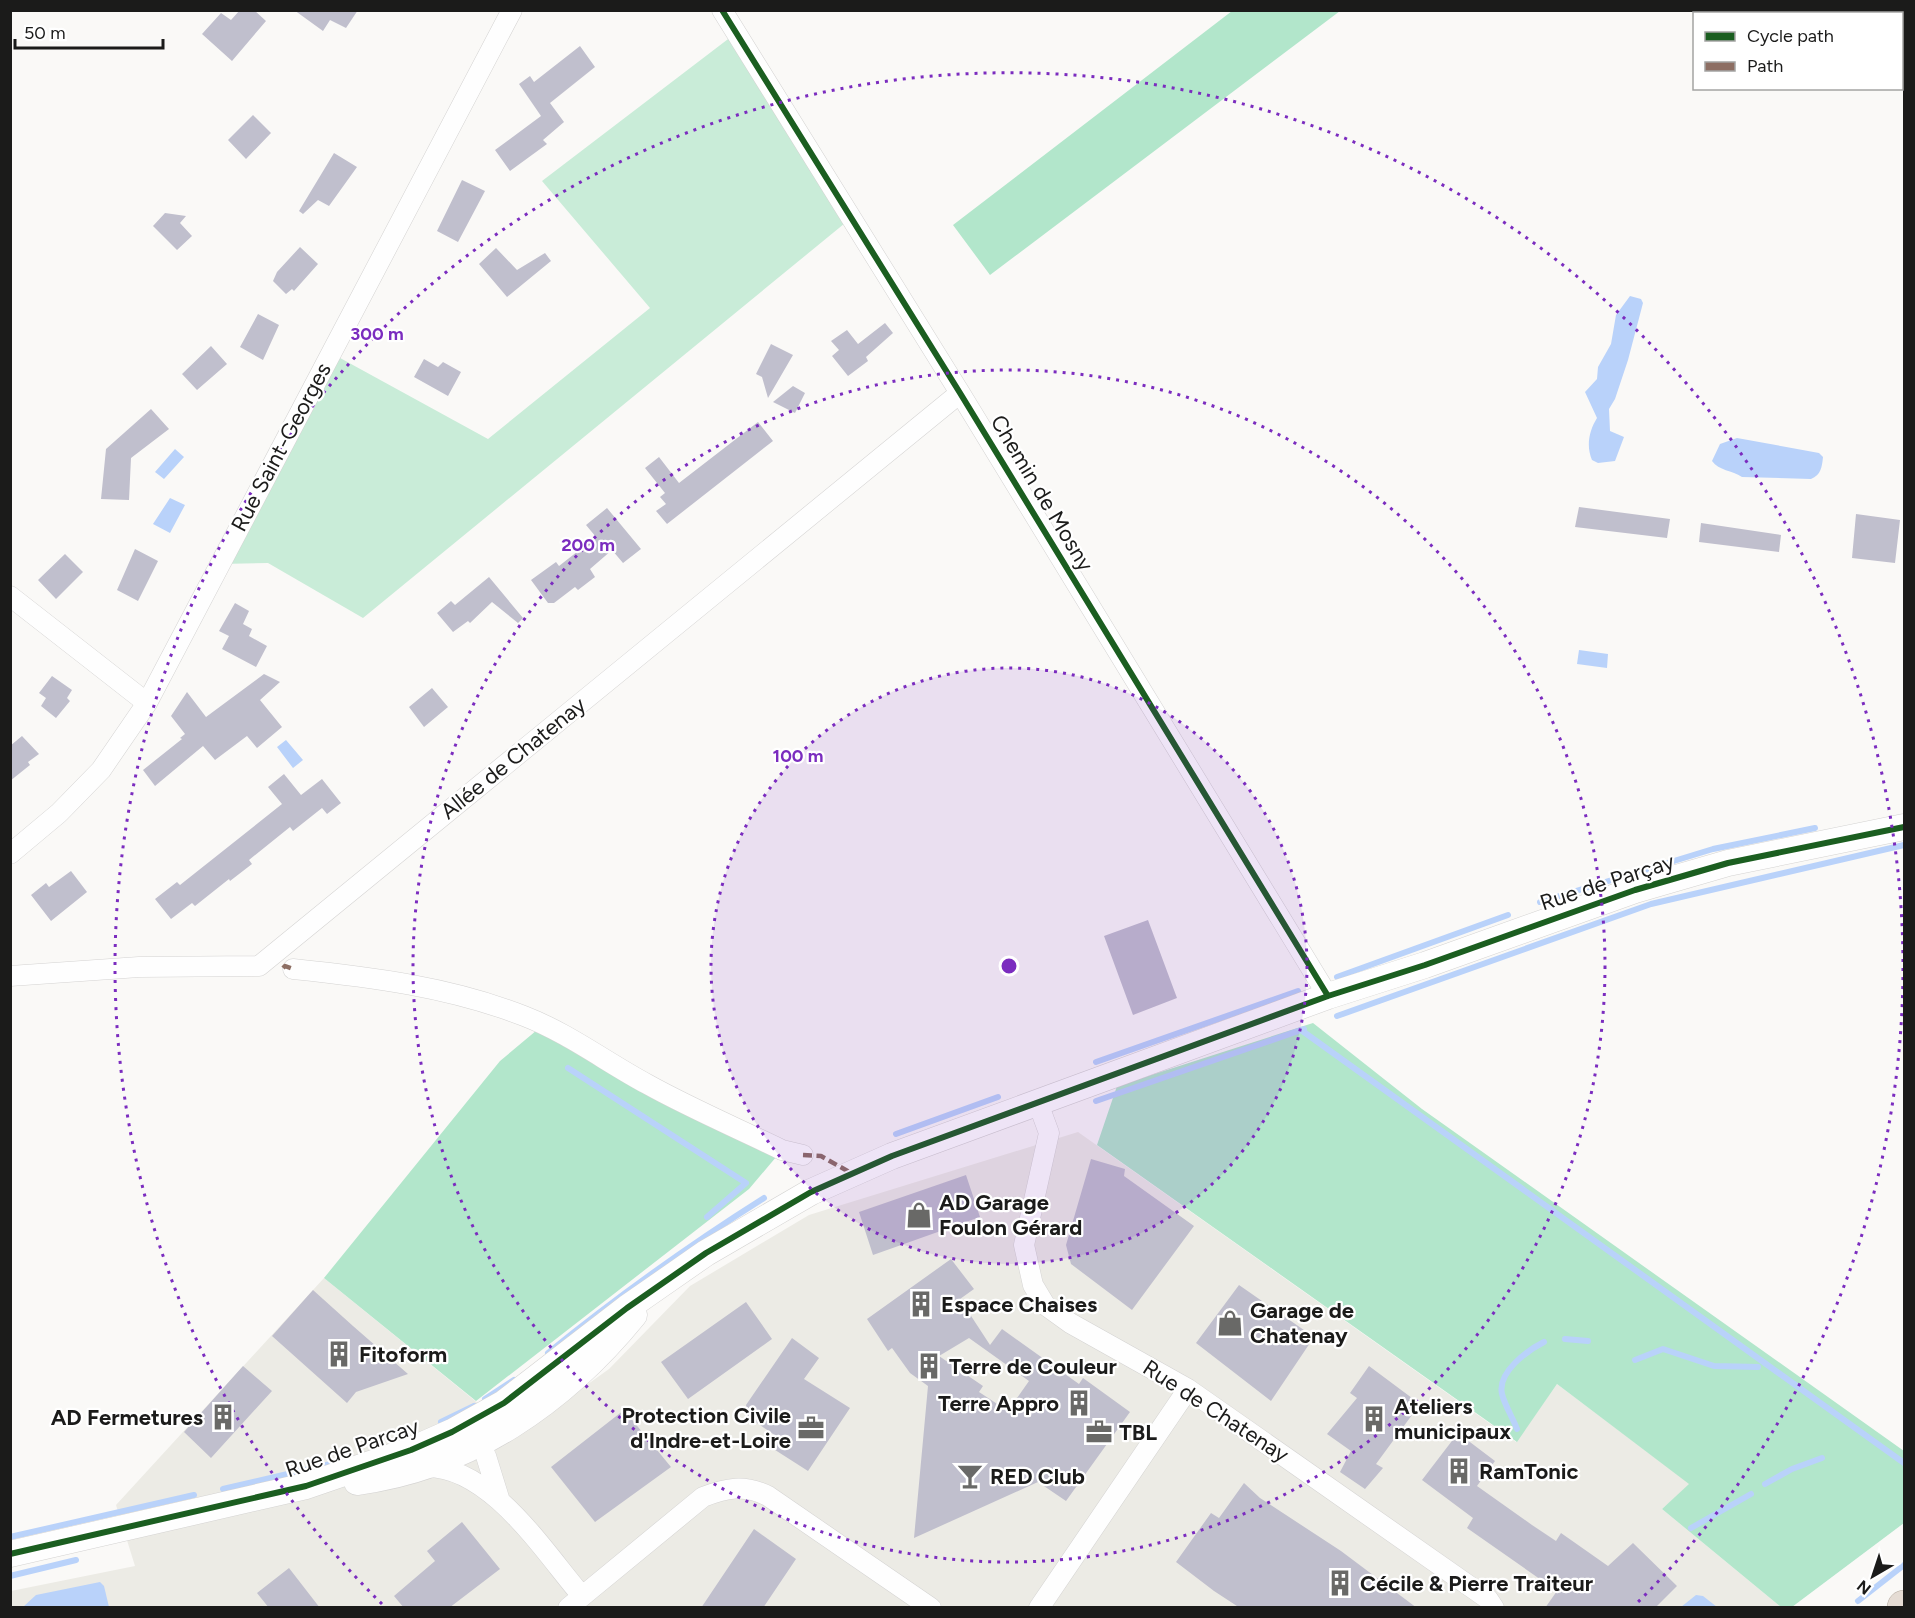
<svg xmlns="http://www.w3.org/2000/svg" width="1915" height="1618" font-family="Figtree,sans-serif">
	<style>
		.built { fill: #ecebe5 }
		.green { fill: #c9ecd8 }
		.forest { fill: #b2e6cb }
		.water { fill: #b9d2fa }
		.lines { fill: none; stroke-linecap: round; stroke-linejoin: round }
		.stream { stroke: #b9d2fa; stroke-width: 6 }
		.building { fill: #c0bfcd; fill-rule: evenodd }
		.minor-casing { stroke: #d4d3d2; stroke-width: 21 }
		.tertiary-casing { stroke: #d4d3d2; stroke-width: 27 }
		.motorway-casing { stroke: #b6ada3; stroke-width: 34 }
		.minor { stroke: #fefefe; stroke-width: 20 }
		.tertiary { stroke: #fefefe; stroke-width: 26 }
		.motorway { stroke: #e5dcd4; stroke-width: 33 }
		.quiet { stroke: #8d6e63; stroke-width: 4.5; stroke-dasharray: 9 4.5; stroke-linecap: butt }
		.cycleway-casing { stroke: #fff; stroke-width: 10 }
		.cycleway { stroke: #1b5e20; stroke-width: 6 }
		.ring { fill: none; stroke: #7b2cbf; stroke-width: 3; stroke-dasharray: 3 6 }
		.labels { text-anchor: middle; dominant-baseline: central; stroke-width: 4.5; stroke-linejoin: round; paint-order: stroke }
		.street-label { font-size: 22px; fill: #1b1b1a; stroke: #fff }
		.poi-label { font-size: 22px; font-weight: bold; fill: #1b1b1a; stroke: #fff; text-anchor: start }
		.centre { fill: #7b2cbf; stroke: #fff; stroke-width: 3 }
		.ring-label { font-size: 18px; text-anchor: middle; font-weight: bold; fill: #7b2cbf; stroke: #fff; stroke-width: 4.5; stroke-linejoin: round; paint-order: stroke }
	</style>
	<rect width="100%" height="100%" fill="#faf9f7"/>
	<!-- built -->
	<path class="built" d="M 1078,1132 L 1516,1442 L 1557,1384 L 1690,1484 L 1662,1509 L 1781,1607 L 11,1608 L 11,1591 L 135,1566 L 116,1505 L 324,1278 L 517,1435 L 609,1369 L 690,1286 L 809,1215 Z"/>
	<!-- green -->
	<path class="green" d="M 736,33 L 850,219 L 363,618 L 268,563 L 219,564 L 331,353 L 488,439 L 650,308 L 542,181 Z"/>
	<!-- forest -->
	<path class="forest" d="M 1232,11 L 1340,11 L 990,275 L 953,225 Z
		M 1313,1023 L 1422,1109 L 1904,1451 L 1904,1523 L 1792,1607 L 1781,1607 L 1662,1509 L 1689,1484 L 1557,1384 L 1517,1442 L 1097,1145 L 1117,1086 Z
		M 543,1025 L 782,1150 L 749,1189 L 476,1401 L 324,1278 L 500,1061 Z"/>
	<!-- water -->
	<path class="water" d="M 1630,296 L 1641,299 L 1643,303 L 1628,360 L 1615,399 L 1609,409 L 1610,431 L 1624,437 L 1615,461 L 1598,463 L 1592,460 C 1586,446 1589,431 1597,418 L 1585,392 L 1597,379 L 1598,367 L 1611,344 L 1616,315 Z
		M 1737,438 L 1819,453 L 1823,457 C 1822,467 1821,475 1811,479 L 1742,477 C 1732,470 1719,471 1712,461 L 1720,444 Z
		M 175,449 L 184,457 L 164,479 L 155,472 Z
		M 170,498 L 185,505 L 170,533 L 153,524 Z
		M 1579,650 L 1608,654 L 1607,668 L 1577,664 Z
		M 286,740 L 303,760 L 293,768 L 277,747 Z
		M 100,1582 L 104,1586 L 109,1607 L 23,1607 L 36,1595 Z
		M 1696,1595 L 1703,1596 L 1717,1607 L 1681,1607 Z"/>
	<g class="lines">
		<!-- stream -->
		<path class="stream" d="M 1540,902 L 1713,849 L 1815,828
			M 1337,977 L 1508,915
			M 1337,1016 L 1651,904 L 1904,845
			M 1301,1030 L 1904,1463
			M 1096,1062 L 1298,991
			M 568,1068 L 746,1183 L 707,1217
			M 1096,1101 L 1304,1029
			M 896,1134 L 998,1097
			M 1565,1339 L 1588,1341
			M 548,1353 C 617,1297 688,1246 764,1198
			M 1635,1360 L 1663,1349 L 1714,1366 L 1758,1367
			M 485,1399 L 514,1380
			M 441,1422 L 474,1406
			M 1517,1429 C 1513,1418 1505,1406 1502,1394 C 1497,1372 1528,1350 1544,1342
			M 1765,1484 L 1792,1469 L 1822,1458
			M 223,1489 L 339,1462
			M 1691,1528 L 1751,1494
			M 10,1537 L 194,1495
			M 10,1576 L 76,1560
			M 1858,1601 L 1904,1565"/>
	</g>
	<!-- building -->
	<path class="building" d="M 240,10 L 254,10 L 266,21 L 232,61 L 202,34 L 221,13 L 231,20 Z
		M 294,10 L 358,10 L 346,28 L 330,20 L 323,31 Z
		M 580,46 L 595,67 L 550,103 L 564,122 L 543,140 L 547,144 L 510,171 L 495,150 L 541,116 L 519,84 L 530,76 L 534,82 Z
		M 253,115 L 271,133 L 246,159 L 228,140 Z
		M 334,153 L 357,167 L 329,206 L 318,200 L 303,214 L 299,211 Z
		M 462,180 L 485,191 L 458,242 L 437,231 Z
		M 165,213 L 186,216 L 180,223 L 192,236 L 177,250 L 153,226 Z
		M 300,247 L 318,264 L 294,291 L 292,289 L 286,294 L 273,281 L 277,272 Z
		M 496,248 L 517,270 L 545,253 L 551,261 L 507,297 L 479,264 Z
		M 258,314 L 279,325 L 263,360 L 240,347 Z
		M 885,323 L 893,333 L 866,357 L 868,361 L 848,376 L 832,356 L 839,350 L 831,341 L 847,330 L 858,344 Z
		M 771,344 L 793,355 L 768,398 L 762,377 L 756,374 Z
		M 211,346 L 227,364 L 197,390 L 182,374 Z
		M 424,359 L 438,367 L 443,362 L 461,372 L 448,396 L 414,377 Z
		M 793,386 L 805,393 L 795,413 L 773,402 Z
		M 151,409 L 169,429 L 131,458 L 129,500 L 101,499 L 106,449 Z
		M 758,422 L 773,441 L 667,524 L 656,511 L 666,504 L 660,497 L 665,493 L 645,468 L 659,457 L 679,483 Z
		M 1579,507 L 1670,519 L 1667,538 L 1575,527 Z
		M 607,508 L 641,549 L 623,563 L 612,550 L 590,569 L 595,577 L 578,590 L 575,587 L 554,603 L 548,603 L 531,580 L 556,562 L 559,566 L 596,537 L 586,525 Z
		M 1856,514 L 1900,520 L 1895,563 L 1852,558 Z
		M 1701,523 L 1781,535 L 1779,552 L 1699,542 Z
		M 135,549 L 158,561 L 138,601 L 117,590 Z
		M 65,554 L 83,572 L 56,599 L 38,580 Z
		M 489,577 L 523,618 L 518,623 L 492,602 L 470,623 L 468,621 L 453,632 L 437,613 L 451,601 L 455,605 Z
		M 235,603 L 249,611 L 243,624 L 252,629 L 249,636 L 267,646 L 256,667 L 222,649 L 229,636 L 219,631 Z
		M 264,674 L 280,682 L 260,700 L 282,727 L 257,748 L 247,736 L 215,760 L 203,746 L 155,786 L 143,770 L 182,739 L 180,738 L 185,734 L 171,716 L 187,692 L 206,717 Z
		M 52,676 L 72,690 L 67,698 L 70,701 L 56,718 L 41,706 L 46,698 L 39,693 Z
		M 432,688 L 448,707 L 424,727 L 409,707 Z
		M 22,736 L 39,754 L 28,762 L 30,765 L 10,781 L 10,746 Z
		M 284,774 L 301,795 L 322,779 L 341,803 L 327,814 L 322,808 L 293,831 L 290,827 L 249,860 L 252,864 L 230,881 L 229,879 L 195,906 L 192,903 L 171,919 L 155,899 L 177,882 L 180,885 L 282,804 L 268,787 Z
		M 71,871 L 87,892 L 51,921 L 31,895 L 46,883 L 49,887 Z
		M 1148,920 L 1177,998 L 1133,1015 L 1104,936 Z
		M 1091,1159 L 1125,1169 L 1124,1176 L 1194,1226 L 1132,1310 L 1071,1264 L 1066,1245 Z
		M 966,1175 L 980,1217 L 873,1255 L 859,1212 Z
		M 951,1259 L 974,1289 L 960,1299 L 990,1345 L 1002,1329 L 1079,1384 L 1083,1378 L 1130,1412 L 1066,1501 L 1038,1482 L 914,1538 L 928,1386 L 910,1373 L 892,1348 L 888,1351 L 867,1319 ZM 969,1338 L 1029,1381 L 1008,1411 L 979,1392 L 983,1386 L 939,1356 Z
		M 1239,1285 L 1314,1337 L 1271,1401 L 1196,1343 Z
		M 313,1290 L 353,1326 L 408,1374 L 356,1392 L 347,1403 L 272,1336 Z
		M 746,1302 L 772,1339 L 688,1399 L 661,1362 Z
		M 792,1338 L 819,1358 L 804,1379 L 850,1408 L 808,1471 L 772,1448 L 779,1438 L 748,1417 L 746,1405 Z
		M 243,1366 L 272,1391 L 211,1458 L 184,1432 Z
		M 1369,1366 L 1420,1404 L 1376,1464 L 1383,1468 L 1365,1489 L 1340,1472 L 1351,1451 L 1327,1434 L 1357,1398 L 1350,1393 Z
		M 624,1410 L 671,1467 L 595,1522 L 551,1467 Z
		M 1458,1433 L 1495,1461 L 1477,1486 L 1532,1525 L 1556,1541 L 1561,1533 L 1608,1566 L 1633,1543 L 1677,1586 L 1655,1608 L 1545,1608 L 1557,1591 L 1467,1528 L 1473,1518 L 1422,1480 Z
		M 1244,1483 L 1260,1498 L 1341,1551 L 1417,1608 L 1240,1608 L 1214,1591 L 1176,1562 L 1211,1513 L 1219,1518 Z
		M 462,1522 L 500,1569 L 449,1608 L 404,1608 L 394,1596 L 435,1561 L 427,1551 Z
		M 754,1529 L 796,1559 L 763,1608 L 701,1608 Z
		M 289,1568 L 320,1608 L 269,1608 L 257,1593 Z"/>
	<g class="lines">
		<!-- minor casing -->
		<g class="minor-casing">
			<path id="minor" d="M 722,10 L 960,393 L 1328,996
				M 10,596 L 147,703
				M 10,854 L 59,813 L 101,770 L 147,703 L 512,10
				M 293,969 C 371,977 450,987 524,1016 C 568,1033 606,1062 647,1084 C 690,1108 737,1128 782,1150 L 803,1155
				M 10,976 L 139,967 L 259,966 L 960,393
				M 1038,1103 L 1049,1133 L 1024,1245 L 1033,1285 L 1045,1305 L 1070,1323 L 1188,1389 L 1488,1599 L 1494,1608
				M 486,1456 L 499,1498
				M 425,1467 C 490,1465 544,1552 582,1596
				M 568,1608 L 703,1497 C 726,1488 744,1484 768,1496 L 931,1608
				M 1039,1608 L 1188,1389"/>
		</g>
		<!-- tertiary casing -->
		<g class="tertiary-casing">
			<path id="tertiary" d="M 357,1482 C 470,1467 564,1401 634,1315
				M 10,1554 L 306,1486 L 411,1450 L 452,1432 L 504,1403 L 627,1308 L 706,1253 L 811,1192 L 892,1156 L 1328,996 L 1425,965 L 1635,890 L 1728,863 L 1904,827"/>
		</g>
		<!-- motorway casing -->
		<g class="motorway-casing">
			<path id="motorway" d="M 1904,1608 L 1904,1607"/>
		</g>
		<!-- minor -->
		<use href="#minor" class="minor"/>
		<!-- tertiary -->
		<use href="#tertiary" class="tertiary"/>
		<!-- motorway -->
		<use href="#motorway" class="motorway"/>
		<!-- quiet -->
		<path class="quiet" d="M 283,968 L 285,966 L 293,969
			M 803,1155 L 821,1156 L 851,1173"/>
		<!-- cycleway casing -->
		<g class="cycleway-casing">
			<path id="cycleway" d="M 722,10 L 960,393 L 1328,996
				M 10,1554 L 306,1486 L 411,1450 L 452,1432 L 504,1403 L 627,1308 L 706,1253 L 811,1192 L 892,1156 L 1328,996 L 1425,965 L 1635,890 L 1728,863 L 1904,827"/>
		</g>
		<!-- cycleway -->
		<use href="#cycleway" class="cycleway"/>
	</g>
	<!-- distance rings -->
	<circle cx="1009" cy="966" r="298" fill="#7b2cbf" fill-opacity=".12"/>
	<g class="ring">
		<circle cx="1009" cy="966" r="298"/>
		<circle cx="1009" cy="966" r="596"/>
		<path d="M382 1604A894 894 0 1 1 1636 1604"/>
	</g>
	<!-- icons -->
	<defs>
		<g id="shop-bare" transform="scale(2.07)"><path d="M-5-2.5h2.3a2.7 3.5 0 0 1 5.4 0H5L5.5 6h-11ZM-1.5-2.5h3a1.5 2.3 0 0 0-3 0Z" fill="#696967" stroke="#fff" stroke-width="2.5" paint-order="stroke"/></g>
		<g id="building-bare" transform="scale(2.07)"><path d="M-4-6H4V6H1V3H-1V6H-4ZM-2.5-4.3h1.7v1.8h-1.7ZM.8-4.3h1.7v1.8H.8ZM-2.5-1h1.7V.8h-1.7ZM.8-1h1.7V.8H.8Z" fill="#696967" stroke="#fff" stroke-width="2.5" paint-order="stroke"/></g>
		<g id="office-bare" transform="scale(2.07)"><path d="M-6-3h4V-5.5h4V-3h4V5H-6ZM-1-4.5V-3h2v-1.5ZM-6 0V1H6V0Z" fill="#696967" stroke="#fff" stroke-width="2.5" paint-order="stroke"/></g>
		<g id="bar-bare" transform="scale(2.07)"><path d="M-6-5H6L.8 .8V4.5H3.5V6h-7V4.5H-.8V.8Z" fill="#696967" stroke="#fff" stroke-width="2.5" paint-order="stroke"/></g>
	</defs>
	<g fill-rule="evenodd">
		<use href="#shop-bare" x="919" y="1215"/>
		<use href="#building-bare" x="921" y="1304"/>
		<use href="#shop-bare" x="1230" y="1323"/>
		<use href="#building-bare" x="339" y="1354"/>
		<use href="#building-bare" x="929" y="1366"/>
		<use href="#building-bare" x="1079" y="1403"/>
		<use href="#building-bare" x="223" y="1417"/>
		<use href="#building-bare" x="1374" y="1419"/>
		<use href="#office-bare" x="811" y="1428"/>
		<use href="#office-bare" x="1099" y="1432"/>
		<use href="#building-bare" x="1459" y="1471"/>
		<use href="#bar-bare" x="970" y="1476"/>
		<use href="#building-bare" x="1340" y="1583"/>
	</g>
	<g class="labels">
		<!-- street labels -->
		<g class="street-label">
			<text transform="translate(281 447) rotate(-62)">Rue Saint-Georges</text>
			<text transform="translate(1042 493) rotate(59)">Chemin de Mosny</text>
			<text transform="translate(513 758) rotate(-39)">Allée de Chatenay</text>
			<text transform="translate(1607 882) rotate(-18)">Rue de Parçay</text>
			<text transform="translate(1216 1411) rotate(33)">Rue de Chatenay</text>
			<text transform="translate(352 1448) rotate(-19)">Rue de Parcay</text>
		</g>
		<!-- poi labels -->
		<g class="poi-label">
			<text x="939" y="1202">AD Garage<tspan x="939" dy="25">Foulon Gérard</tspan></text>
			<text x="941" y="1304">Espace Chaises</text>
			<text x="1250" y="1310">Garage de<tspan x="1250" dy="25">Chatenay</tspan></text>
			<text x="359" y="1354">Fitoform</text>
			<text x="949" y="1366">Terre de Couleur</text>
			<text x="1059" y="1403" text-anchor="end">Terre Appro</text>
			<text x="1394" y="1406">Ateliers<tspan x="1394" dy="25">municipaux</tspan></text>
			<text x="791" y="1415" text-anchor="end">Protection Civile<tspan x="791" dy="25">d'Indre-et-Loire</tspan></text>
			<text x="203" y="1417" text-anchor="end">AD Fermetures</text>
			<text x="1119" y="1432">TBL</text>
			<text x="1479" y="1471">RamTonic</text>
			<text x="990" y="1476">RED Club</text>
			<text x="1360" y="1583">Cécile &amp; Pierre Traiteur</text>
		</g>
	</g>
	<circle cx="1009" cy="966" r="9" class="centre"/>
	<g class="ring-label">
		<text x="377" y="340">300 m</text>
		<text x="588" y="551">200 m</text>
		<text x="798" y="762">100 m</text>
	</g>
	<!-- border -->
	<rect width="1915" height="1618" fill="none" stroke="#1b1b1a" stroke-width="24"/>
	<!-- legend -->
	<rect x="1693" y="12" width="210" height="78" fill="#ffffff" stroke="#a4a4a3" stroke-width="1.5"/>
	<rect x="1705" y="32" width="30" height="9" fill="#1b5e20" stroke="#a4a4a3" stroke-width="1.5"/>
	<text x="1747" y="42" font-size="18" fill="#1b1b1a">Cycle path</text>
	<rect x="1705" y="62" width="30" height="9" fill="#8d6e63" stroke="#a4a4a3" stroke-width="1.5"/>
	<text x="1747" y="72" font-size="18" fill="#1b1b1a">Path</text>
	<!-- north arrow -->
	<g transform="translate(1873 1576) rotate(219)" stroke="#ffffff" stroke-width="4.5" paint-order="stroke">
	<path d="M0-4.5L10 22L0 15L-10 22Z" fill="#1b1b1a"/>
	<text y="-9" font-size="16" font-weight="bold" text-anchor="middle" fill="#1b1b1a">N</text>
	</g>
	<!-- scale -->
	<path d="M15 39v9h148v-9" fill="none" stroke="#1b1b1a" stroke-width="3"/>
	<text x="24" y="39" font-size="18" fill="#1b1b1a" stroke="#ffffff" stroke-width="4.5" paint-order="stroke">50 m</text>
</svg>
